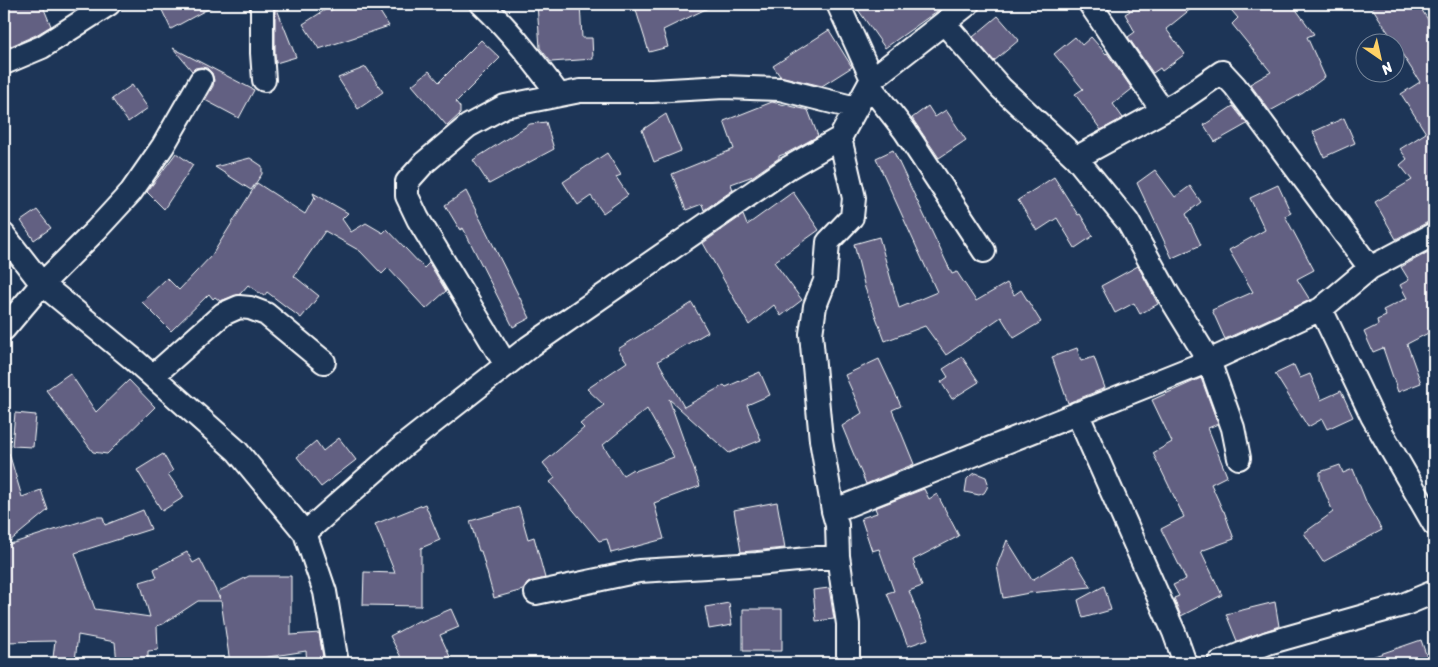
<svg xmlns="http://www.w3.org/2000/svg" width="1438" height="667" font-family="Sriracha,sans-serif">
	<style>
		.building { fill: #626082; stroke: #fff; fill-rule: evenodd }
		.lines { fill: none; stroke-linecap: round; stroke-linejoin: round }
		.street-casing { stroke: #fff; stroke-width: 26 }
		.street { stroke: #1d3557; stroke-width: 22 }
	</style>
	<rect width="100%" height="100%" fill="#1d3557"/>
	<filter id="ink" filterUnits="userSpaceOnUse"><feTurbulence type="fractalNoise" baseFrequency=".02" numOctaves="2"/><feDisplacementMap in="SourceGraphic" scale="10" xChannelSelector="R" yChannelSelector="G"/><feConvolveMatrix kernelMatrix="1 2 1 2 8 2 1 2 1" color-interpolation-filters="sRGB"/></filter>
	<g filter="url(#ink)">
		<!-- building -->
		<path class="building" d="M 4,4 L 42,4 L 51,26 L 36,35 L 4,49 Z
			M 159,4 L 217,4 L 171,29 Z
			M 275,4 L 296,57 L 276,63 L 275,53 Z
			M 341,4 L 375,4 L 389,26 L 319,49 L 303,24 L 328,8 L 330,11 Z
			M 537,4 L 580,4 L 582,38 L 592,38 L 593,59 L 551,62 L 540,48 Z
			M 634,4 L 716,4 L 663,30 L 668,47 L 649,52 Z
			M 854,4 L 947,4 L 885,48 Z
			M 1125,4 L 1197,4 L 1166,29 L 1185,54 L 1162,71 L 1160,68 L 1153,73 L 1128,37 L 1135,32 L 1125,14 L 1130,11 Z
			M 1226,4 L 1292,4 L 1314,34 L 1307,37 L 1325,77 L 1303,93 L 1270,111 L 1250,84 L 1271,72 L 1232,24 L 1238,18 Z
			M 1370,4 L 1418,4 L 1434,29 L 1434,221 L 1428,222 L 1396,239 L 1375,202 L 1412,180 L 1400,165 L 1407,159 L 1400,149 L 1426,133 L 1401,94 L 1420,82 Z
			M 998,16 L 1019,40 L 994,61 L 973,37 Z
			M 829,30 L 852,67 L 822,86 L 780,76 L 773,66 Z
			M 1075,37 L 1082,45 L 1091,37 L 1106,54 L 1107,53 L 1132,89 L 1113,104 L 1123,118 L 1101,130 L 1075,94 L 1083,89 L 1054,54 Z
			M 481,40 L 500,58 L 456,102 L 460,107 L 460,114 L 447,126 L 412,85 L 429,71 L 439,82 Z
			M 173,48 L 254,90 L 239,118 L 205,100 L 213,86 L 214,80 L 212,73 L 207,68 L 201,67 L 195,68 L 192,71 Z
			M 366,67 L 383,92 L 358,109 L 338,78 Z
			M 132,85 L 148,108 L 128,122 L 112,99 Z
			M 772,102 L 808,110 L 818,136 L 787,153 L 779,156 L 779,158 L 753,176 L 731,184 L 733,190 L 704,210 L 702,204 L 686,210 L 672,174 L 734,149 L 724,121 Z
			M 928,106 L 935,117 L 946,110 L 966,140 L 939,158 L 912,118 Z
			M 1233,106 L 1247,124 L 1215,142 L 1204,125 Z
			M 666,114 L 681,151 L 654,162 L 642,130 Z
			M 1344,118 L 1355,143 L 1324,157 L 1313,132 Z
			M 546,122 L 554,149 L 489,184 L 473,160 L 530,124 Z
			M 893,150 L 952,274 L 957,272 L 976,301 L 1007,283 L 1014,295 L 1021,290 L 1041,322 L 1014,338 L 1001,317 L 946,355 L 925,326 L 885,341 L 865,288 L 854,244 L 879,237 L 899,308 L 937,292 L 876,158 Z
			M 176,153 L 193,165 L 164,209 L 147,192 Z
			M 607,153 L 621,175 L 616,177 L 628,195 L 603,213 L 591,196 L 578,205 L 563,182 Z
			M 250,158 L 262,166 L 262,174 L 251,190 L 215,167 Z
			M 1155,170 L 1175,197 L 1190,186 L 1201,202 L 1186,214 L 1201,245 L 1172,258 L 1137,183 Z
			M 1054,177 L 1078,215 L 1080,214 L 1093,236 L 1075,248 L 1057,218 L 1037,231 L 1018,200 Z
			M 257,183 L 305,214 L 314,198 L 316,200 L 313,193 L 348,213 L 342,219 L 351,232 L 366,223 L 383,233 L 387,229 L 424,268 L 429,263 L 446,291 L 426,309 L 388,268 L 382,274 L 360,251 L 325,231 L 294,276 L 319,296 L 301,318 L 267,292 L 264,296 L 248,285 L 240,294 L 220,301 L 215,297 L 213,299 L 209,294 L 171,331 L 142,302 L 167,278 L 179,290 L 212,255 Z
			M 1278,185 L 1291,213 L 1285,216 L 1314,270 L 1297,279 L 1310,300 L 1225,339 L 1212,310 L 1253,292 L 1229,250 L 1265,230 L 1250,198 Z
			M 466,191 L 530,318 L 513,327 L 463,228 L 460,230 L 445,205 Z
			M 793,192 L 819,230 L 774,262 L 802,300 L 781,316 L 774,305 L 749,325 L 703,243 L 743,215 L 747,225 Z
			M 37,210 L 51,228 L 34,240 L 21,221 Z
			M 1434,249 L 1434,330 L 1407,344 L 1421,383 L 1398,392 L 1383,348 L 1373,352 L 1364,332 L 1378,325 L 1377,320 L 1386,316 L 1383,310 L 1407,298 L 1400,285 L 1409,280 L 1401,267 Z
			M 1138,266 L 1158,304 L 1140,314 L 1134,303 L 1115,313 L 1101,286 Z
			M 692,303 L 708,332 L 658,361 L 684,407 L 724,385 L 726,387 L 760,372 L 770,395 L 747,405 L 761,440 L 729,453 L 669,399 L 700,486 L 654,503 L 664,539 L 611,553 L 607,539 L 599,541 L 550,482 L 555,478 L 543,463 L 584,428 L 580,424 L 604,405 L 587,389 L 627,362 L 618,349 ZM 647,409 L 674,457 L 635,471 L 633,469 L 623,475 L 603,445 Z
			M 1077,348 L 1081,361 L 1094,357 L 1105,388 L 1068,403 L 1052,357 Z
			M 962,357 L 979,382 L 952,399 L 941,382 L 948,377 L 943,369 Z
			M 879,359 L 901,406 L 892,410 L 914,464 L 866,484 L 842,426 L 862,413 L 845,375 Z
			M 1294,365 L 1300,378 L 1310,374 L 1321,400 L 1341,391 L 1353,417 L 1327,429 L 1322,419 L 1308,427 L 1275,374 Z
			M 70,373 L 96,412 L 129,380 L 155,407 L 107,454 L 93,452 L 46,390 Z
			M 1201,378 L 1218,424 L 1208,428 L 1227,476 L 1211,484 L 1223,511 L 1224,511 L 1234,539 L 1201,551 L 1222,595 L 1181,616 L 1174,598 L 1179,596 L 1173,585 L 1186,579 L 1161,529 L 1184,517 L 1153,453 L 1172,442 L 1152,400 Z
			M 15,413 L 36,415 L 33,447 L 12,446 Z
			M 339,438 L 356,460 L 321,487 L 297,457 L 316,441 L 323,451 Z
			M 9,453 L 22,497 L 41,490 L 48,510 L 4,546 L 95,517 L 103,517 L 105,525 L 143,510 L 151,529 L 75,553 L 95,609 L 150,617 L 140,582 L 157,577 L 154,569 L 187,552 L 193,563 L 200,559 L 220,599 L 219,591 L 249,576 L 291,576 L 291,635 L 319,633 L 324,663 L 307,663 L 306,651 L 230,663 L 221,601 L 198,601 L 163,624 L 157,626 L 158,650 L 148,651 L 148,663 L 117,663 L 115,642 L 78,635 L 75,661 L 53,658 L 55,641 L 4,642 L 4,454 Z
			M 163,454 L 173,471 L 168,474 L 184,497 L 162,511 L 137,470 Z
			M 1340,465 L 1343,473 L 1353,469 L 1367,504 L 1382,530 L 1323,562 L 1304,533 L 1333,512 L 1320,480 L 1320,472 Z
			M 976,473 L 986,477 L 988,483 L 987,488 L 984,493 L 979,495 L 965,492 L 967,479 L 971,475 Z
			M 924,489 L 929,499 L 937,494 L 959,536 L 913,560 L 922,586 L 909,591 L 928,639 L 908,646 L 887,593 L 894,591 L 879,549 L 872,551 L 861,518 L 877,513 L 875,508 Z
			M 777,502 L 785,548 L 741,552 L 734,510 Z
			M 425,504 L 440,540 L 421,548 L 421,606 L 363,605 L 364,572 L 395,573 L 375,524 Z
			M 519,507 L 528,539 L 534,537 L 545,578 L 528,583 L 523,590 L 494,598 L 481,551 L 479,551 L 470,521 Z
			M 1007,540 L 1032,580 L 1072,556 L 1091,587 L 1029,593 L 1003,598 L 997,566 Z
			M 1104,586 L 1111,610 L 1083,618 L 1078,600 Z
			M 829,588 L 834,619 L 816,621 L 813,590 Z
			M 1275,602 L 1279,626 L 1237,641 L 1226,614 Z
			M 729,603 L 732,625 L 709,629 L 705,607 Z
			M 451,609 L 459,627 L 440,635 L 453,663 L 404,663 L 390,636 L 420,620 L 420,622 Z
			M 743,609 L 782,609 L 782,651 L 743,651 Z
			M 1421,640 L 1429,663 L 1363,663 L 1363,660 Z"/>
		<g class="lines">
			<!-- street casing -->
			<g class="street-casing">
				<path id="street" d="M 262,4 L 262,53 L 264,80
					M 482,4 C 511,31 535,63 559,95
					M 838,4 L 872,79
					M 1090,4 L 1162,110
					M 944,23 L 1001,88 L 1076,158 L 1128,222 L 1168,294 L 1209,361 L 1233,428 L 1239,458
					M 4,63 L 42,47 L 109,4
					M 869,85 L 905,131 L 984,251
					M 840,138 L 854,198 L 852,217 L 828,242 L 825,281 L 815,306 L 811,334 L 821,440 L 833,511 L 837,525 L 838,556 L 848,624 L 848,663
					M 1076,158 L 1177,103 L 1222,72 L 1235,86 L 1370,268
					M 4,235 L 42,284 L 132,358 L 237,451 L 305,533 L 325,592 L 337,663
					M 1321,309 L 1372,416 L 1434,524
					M 4,329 L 42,284 L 96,230 L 131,192 L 163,146 L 201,80
					M 506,365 L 418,219 L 407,196 L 407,182 L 424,163 L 468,126 L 505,106 L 580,91 L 652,91 L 724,87 L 780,89 L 856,108
					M 153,376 L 223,314 L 239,307 L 250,308 L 266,314 L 324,362
					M 1077,413 L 1174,632 L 1185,663
					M 833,511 L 1209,361 L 1321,309 L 1370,268 L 1434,234
					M 305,533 L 403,446 L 529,347 L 788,168 L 840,138 L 872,79 L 968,4
					M 536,593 L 639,571 L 757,564 L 838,556
					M 1219,663 L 1268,643 L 1403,605 L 1434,592"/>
			</g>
			<!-- street -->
			<use href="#street" class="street"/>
		</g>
	</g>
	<!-- margin -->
	<rect width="1438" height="667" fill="none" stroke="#1d3557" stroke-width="20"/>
	<rect x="10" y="10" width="1418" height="647" fill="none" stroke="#fff" stroke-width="2" filter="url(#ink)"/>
	<!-- north arrow -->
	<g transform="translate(1380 58) rotate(146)"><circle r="24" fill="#1d3557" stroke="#77869a"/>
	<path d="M0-4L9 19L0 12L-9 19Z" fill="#ffd166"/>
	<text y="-8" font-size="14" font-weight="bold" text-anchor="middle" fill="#ffffff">N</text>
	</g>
</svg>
